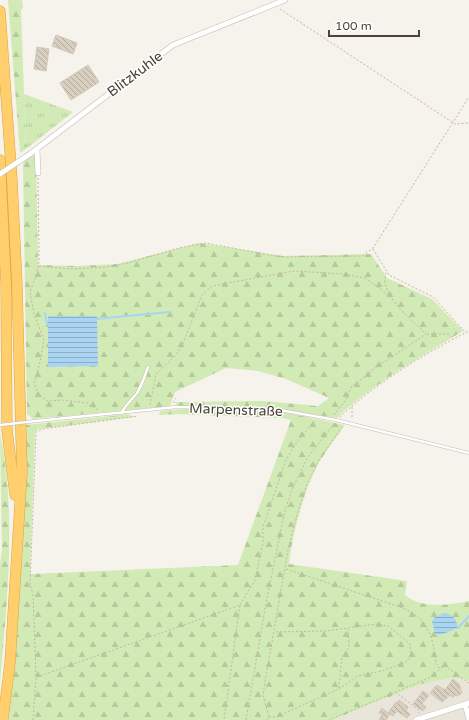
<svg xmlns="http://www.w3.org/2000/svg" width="469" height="720" font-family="'Varela Round',sans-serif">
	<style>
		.residential { fill: #eae5da }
		.grass { fill: url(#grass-tufts) }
		.forest { fill: url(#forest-firs) }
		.water { fill: url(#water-rules) }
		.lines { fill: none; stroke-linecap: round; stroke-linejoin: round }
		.stream { stroke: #a9d4f2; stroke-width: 2 }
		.building { fill: url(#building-back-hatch); stroke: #d3c7b4 }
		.lane-casing { stroke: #c2bbae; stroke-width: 3.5 }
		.street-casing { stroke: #c2bbae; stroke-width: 6 }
		.highway-casing { stroke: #e0a43c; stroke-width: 11 }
		.path { stroke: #c4b79f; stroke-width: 1; stroke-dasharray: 2 2; stroke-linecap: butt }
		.lane { stroke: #fff; stroke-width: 2.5 }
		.street { stroke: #fff; stroke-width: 5 }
		.highway { stroke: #ffcf6e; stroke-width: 10 }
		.lane-bridge-casing { stroke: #c2bbae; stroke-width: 3.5; stroke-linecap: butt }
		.street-bridge-casing { stroke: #c2bbae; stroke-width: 6; stroke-linecap: butt }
		.lane-bridge { stroke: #fff; stroke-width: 2.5 }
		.street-bridge { stroke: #fff; stroke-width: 5 }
		.labels { text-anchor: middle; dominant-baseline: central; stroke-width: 3; stroke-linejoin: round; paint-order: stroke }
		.street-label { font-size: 14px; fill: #4b4439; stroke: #fff }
	</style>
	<defs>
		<pattern id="grass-tufts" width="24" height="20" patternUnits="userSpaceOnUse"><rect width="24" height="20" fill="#d2eab5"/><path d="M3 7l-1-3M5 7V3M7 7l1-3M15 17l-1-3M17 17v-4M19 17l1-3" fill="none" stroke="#b6ca9c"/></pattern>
		<pattern id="forest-firs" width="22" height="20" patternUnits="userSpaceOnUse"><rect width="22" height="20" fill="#d2eab5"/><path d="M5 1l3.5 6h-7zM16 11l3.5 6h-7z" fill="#b6ca9c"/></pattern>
		<pattern id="water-rules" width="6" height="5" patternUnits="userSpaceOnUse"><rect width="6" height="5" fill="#a9d4f2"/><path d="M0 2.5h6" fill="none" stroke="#8caec5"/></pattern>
		<pattern id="building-back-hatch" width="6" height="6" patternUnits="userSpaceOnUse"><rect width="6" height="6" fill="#d8cfc1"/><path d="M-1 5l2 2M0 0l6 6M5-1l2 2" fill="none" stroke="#b1aa9e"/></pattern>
	</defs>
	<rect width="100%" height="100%" fill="#f6f3ec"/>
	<!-- residential -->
	<path class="residential" d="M 453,678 L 469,680 L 469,720 L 332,720 L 422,684 Z"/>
	<!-- grass -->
	<path class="grass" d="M 24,94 L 73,112 L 26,149 Z
		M 127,414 L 135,417 L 102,421 L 101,417 Z"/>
	<!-- forest -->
	<path class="forest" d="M 8,0 L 22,0 L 23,8 L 21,10 L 26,149 L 20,153 Z
		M 34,155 L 36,157 L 38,265 L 77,266 L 117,264 L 199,243 L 283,256 L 371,254 L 387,278 L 432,299 L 463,331 C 419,358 374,383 337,418 L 278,409 L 177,406 L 176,402 L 263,401 L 318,406 L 329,398 L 286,379 L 258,371 L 226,368 L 175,392 L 170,406 L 33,419 L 27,414 L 23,165 L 24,161 Z
		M 194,408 L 288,413 L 345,425 C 337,437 327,449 320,461 C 305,486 292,535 289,564 L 407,581 L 405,595 C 422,609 449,605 469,601 L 469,680 L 453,678 L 422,684 L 332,720 L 9,720 L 17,624 L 26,425 L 101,417 L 102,421 L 38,429 L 35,432 L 30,573 L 31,574 L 238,565 L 291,420 L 282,418 L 178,414 L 159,415 L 160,411 Z
		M 0,433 C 17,515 7,600 0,683 L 0,565 L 2,548 Z"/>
	<!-- water -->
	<path class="water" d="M 48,316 L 97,316 L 98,366 L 48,367 Z
		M 444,613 C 453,614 457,620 458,628 L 440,635 L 435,634 L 432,621 L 435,617 Z"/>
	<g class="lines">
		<!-- stream -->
		<path class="stream" d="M 45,313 L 47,324 L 49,326
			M 96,319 L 169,312
			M 458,628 L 469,616"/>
	</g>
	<!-- building -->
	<path class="building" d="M 56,35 L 77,43 L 73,54 L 52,46 Z
		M 37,47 L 49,49 L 46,71 L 34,69 Z
		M 88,65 L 99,82 L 71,100 L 60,83 Z
		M 453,679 L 459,684 L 462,693 L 457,696 L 455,695 L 453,698 L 450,695 L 442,702 L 430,693 L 437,685 L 445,690 Z
		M 423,691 L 429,695 L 422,704 L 426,707 L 423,711 L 413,704 Z
		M 399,700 L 408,707 L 406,711 L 410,714 L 407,718 L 397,711 L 393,716 L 390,714 L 386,720 L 379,720 L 382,715 L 379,713 L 382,708 L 388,713 L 396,702 L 398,703 Z"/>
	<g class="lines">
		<!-- lane casing -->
		<g class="lane-casing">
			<path id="lane" d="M 121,413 C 126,405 131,400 137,393 C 142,385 145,376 148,367
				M 36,421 L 176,407 L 280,410 L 336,420 L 469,453"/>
		</g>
		<!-- street casing -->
		<g class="street-casing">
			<path id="street" d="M 37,149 L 38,173
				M 30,154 L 173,45 L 285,0
				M 465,704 L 469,719
				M 416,720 L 469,703"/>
		</g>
		<!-- highway casing -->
		<g class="highway-casing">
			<path id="highway" d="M 0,11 L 12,180 L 17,284 L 22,472 L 10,663 L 3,720
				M 0,160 L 6,283 L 7,430 L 15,495"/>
		</g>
		<!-- path -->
		<path class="path" d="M 280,9 L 455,124 L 469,123
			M 38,178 L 39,261 L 37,273 L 30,292 L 34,314 L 44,340 L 40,362 L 34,383 L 39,395 L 47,401 L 62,400 L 87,403 L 98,410
			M 373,249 L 389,275 L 433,297 L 465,332
			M 39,266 L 71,269 L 106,267 L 128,263 L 179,248 L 205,243 L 281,257 L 362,256 L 373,248 L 469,97
			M 427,334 L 449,334 L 453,339
			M 174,403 L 176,398
			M 150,405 L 156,374 L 174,357 L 182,346 L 202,295 L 212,286 L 294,271 L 343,274 L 365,278 L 390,296
			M 352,407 L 352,419
			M 334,415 L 345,401 L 352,386 L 370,373 L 372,370 L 426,334 C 412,320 390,304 385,283 C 384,280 386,275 386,271
			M 340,417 C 373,385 427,352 469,331
			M 286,569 L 403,608 C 430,621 432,635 436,663 L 440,669 L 431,677 L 329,720
			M 240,605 L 255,580 L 263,543 L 263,527 L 286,460 L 297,442 L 315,420
			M 441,668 L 445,666 L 469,683
			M 37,677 L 240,605 L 224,720
			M 339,688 L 342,657 L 349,647 L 348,629
			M 395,692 L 419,710 L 419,713
			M 269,717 L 276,717 L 339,689 L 358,676 L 382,671 L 406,662 L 411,656 L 410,644 L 388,626 L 377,624 L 326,631 L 275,632
			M 33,720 L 36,677 L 33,595 L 30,584 L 36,432 L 42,429 L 138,416
			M 246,720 L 266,603 L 285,510 L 293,487 L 308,457 L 334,424
			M 267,720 L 269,717 L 263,695 L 266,676 L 288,550 L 297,515 L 307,484 L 319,460 L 342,427"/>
		<!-- lane -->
		<use href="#lane" class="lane"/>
		<!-- street -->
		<use href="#street" class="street"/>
		<!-- highway -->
		<use href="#highway" class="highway"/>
		<!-- lane-bridge casing -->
		<g class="lane-bridge-casing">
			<path id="lane-bridge" d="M 0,425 L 36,421"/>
		</g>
		<!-- street-bridge casing -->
		<g class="street-bridge-casing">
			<path id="street-bridge" d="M 0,174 L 30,154"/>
		</g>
		<!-- lane-bridge -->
		<use href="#lane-bridge" class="lane-bridge"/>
		<!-- street-bridge -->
		<use href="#street-bridge" class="street-bridge"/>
	</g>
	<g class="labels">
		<!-- street labels -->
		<g class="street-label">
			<text transform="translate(135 74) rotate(-37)">Blitzkuhle</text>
			<text transform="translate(236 410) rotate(2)">Marpenstraße</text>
		</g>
	</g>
	<!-- scale -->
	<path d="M329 30v6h90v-6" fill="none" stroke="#4b4439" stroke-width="2"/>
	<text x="335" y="30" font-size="12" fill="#4b4439" stroke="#ffffff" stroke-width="3" paint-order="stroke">100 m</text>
</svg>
